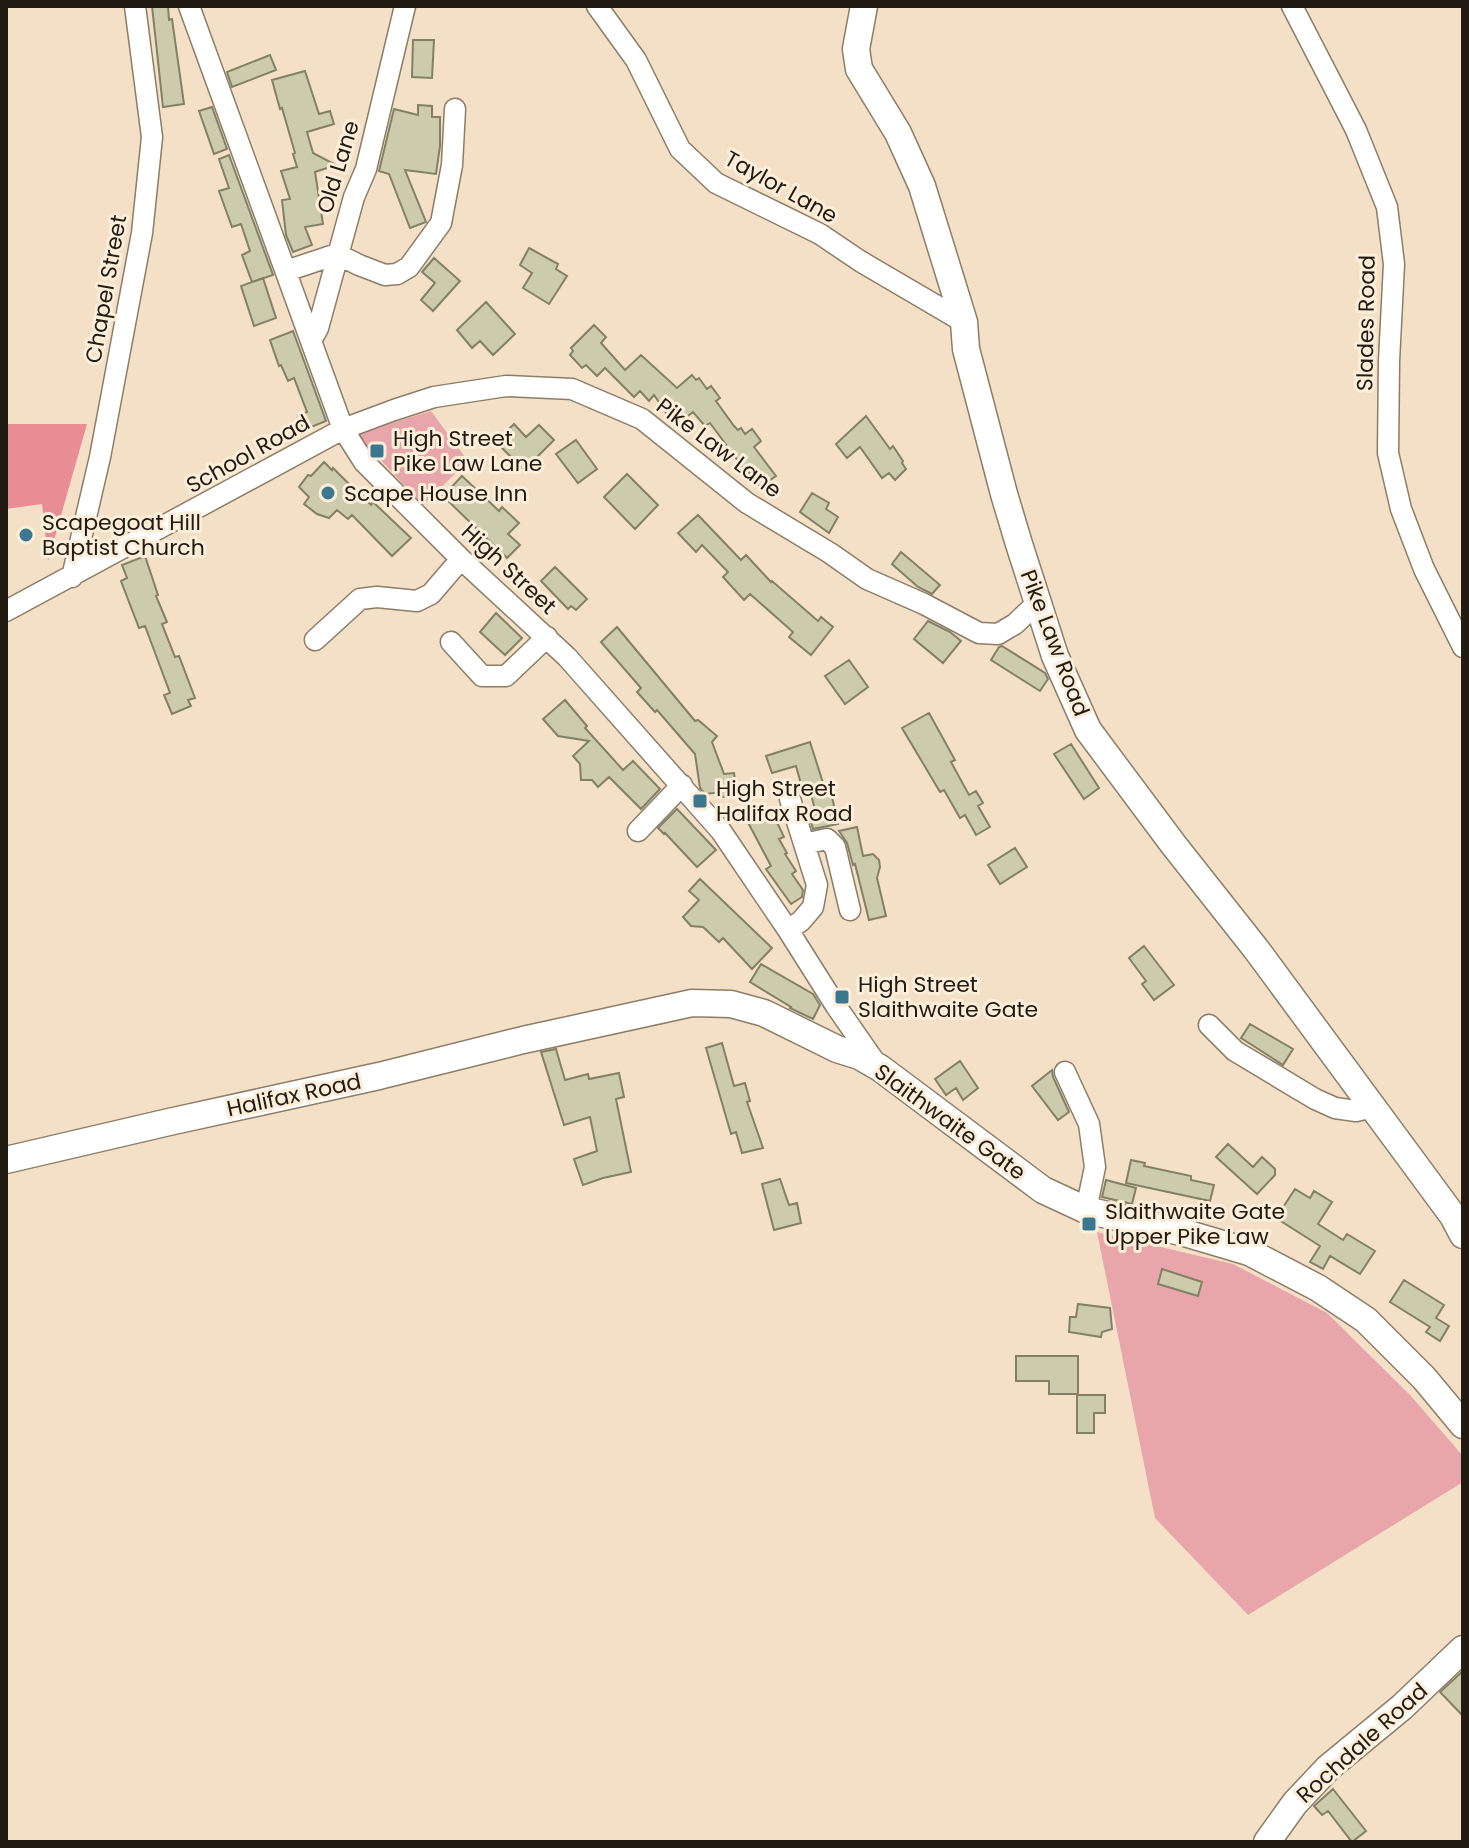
<svg xmlns="http://www.w3.org/2000/svg" width="1469" height="1848" font-family="Poppins,sans-serif">
	<style>
		.green { fill: #e8a6aa }
		.forest { fill: #e98d94 }
		.building { fill: #cccbae; stroke: #828166; stroke-width: 2 }
		.lines { fill: none; stroke-linecap: round; stroke-linejoin: round }
		.minor-casing { stroke: #8d7d66; stroke-width: 23 }
		.tertiary-casing { stroke: #8d7d66; stroke-width: 29 }
		.minor { stroke: #fff; stroke-width: 20 }
		.tertiary { stroke: #fff; stroke-width: 26 }
		.poi-dot { fill: #3b778f; stroke: #fdeeda; stroke-width: 3 }
		.labels { text-anchor: middle; dominant-baseline: central; stroke-width: 6; stroke-linejoin: round; paint-order: stroke }
		.street-label { font-size: 22px; fill: #211b12; stroke: #fdeeda }
		.poi-label { font-size: 22px; fill: #211b12; stroke: #fdeeda; text-anchor: start }
	</style>
	<rect width="100%" height="100%" fill="#f3e0c7"/>
	<!-- green -->
	<path class="green" d="M 431,411 L 468,461 L 423,505 L 356,434 Z
		M 1097,1232 L 1233,1264 L 1327,1313 L 1410,1395 L 1463,1456 L 1463,1482 L 1248,1615 L 1155,1518 Z"/>
	<!-- forest -->
	<path class="forest" d="M 6,424 L 87,424 L 48,561 L 42,504 L 6,509 Z"/>
	<!-- building -->
	<path class="building" d="M 152,6 L 168,6 L 169,20 L 172,19 L 184,104 L 163,107 Z
		M 413,40 L 434,40 L 432,78 L 412,77 Z
		M 270,55 L 276,70 L 232,87 L 227,72 Z
		M 305,71 L 319,114 L 330,111 L 334,124 L 307,132 L 313,153 L 336,165 L 315,172 L 323,224 L 305,227 L 312,245 L 293,252 L 286,235 L 282,200 L 290,199 L 281,171 L 297,167 L 293,154 L 295,153 L 282,108 L 280,109 L 272,80 Z
		M 418,105 L 432,106 L 432,117 L 440,117 L 440,146 L 436,174 L 405,170 L 426,222 L 410,228 L 389,174 L 379,171 L 394,109 L 418,115 Z
		M 212,107 L 227,149 L 214,154 L 199,111 Z
		M 229,155 L 273,275 L 252,282 L 242,255 L 250,251 L 241,224 L 232,227 L 219,191 L 229,188 L 219,159 Z
		M 529,248 L 558,264 L 556,269 L 567,276 L 549,304 L 523,288 L 532,273 L 520,265 Z
		M 434,258 L 460,281 L 433,311 L 421,300 L 435,283 L 422,272 Z
		M 263,278 L 276,318 L 254,326 L 241,286 Z
		M 486,302 L 515,334 L 493,355 L 480,341 L 472,348 L 457,330 Z
		M 594,325 L 606,337 L 601,343 L 625,370 L 641,355 L 677,388 L 692,375 L 696,380 L 699,378 L 707,389 L 711,386 L 720,398 L 716,401 L 734,426 L 738,430 L 741,428 L 745,434 L 752,429 L 761,441 L 754,447 L 776,476 L 760,487 L 749,472 L 747,473 L 710,423 L 705,426 L 693,412 L 675,426 L 654,395 L 649,401 L 640,391 L 634,397 L 605,368 L 597,376 L 586,365 L 582,368 L 570,355 L 573,351 L 571,348 Z
		M 293,331 L 326,421 L 304,430 L 298,415 L 307,412 L 294,378 L 288,381 L 281,365 L 279,366 L 270,340 Z
		M 866,416 L 890,449 L 893,446 L 903,461 L 902,463 L 906,469 L 895,480 L 889,473 L 882,478 L 860,447 L 847,458 L 836,444 Z
		M 514,424 L 526,437 L 539,425 L 554,440 L 524,470 L 496,442 Z
		M 576,440 L 597,469 L 578,483 L 556,454 Z
		M 324,462 L 332,470 L 333,468 L 354,489 L 355,488 L 371,505 L 373,502 L 411,538 L 392,556 L 352,515 L 348,519 L 337,510 L 329,518 L 317,514 L 304,504 L 309,497 L 299,487 L 308,475 L 311,476 Z
		M 627,474 L 658,505 L 635,529 L 604,497 Z
		M 462,476 L 499,511 L 502,507 L 519,523 L 508,534 L 520,545 L 507,558 L 443,496 Z
		M 812,493 L 829,503 L 826,509 L 838,517 L 829,533 L 800,512 Z
		M 698,515 L 741,560 L 746,555 L 771,582 L 772,581 L 818,621 L 821,617 L 833,627 L 811,655 L 789,637 L 793,632 L 750,594 L 744,600 L 723,577 L 728,572 L 702,545 L 696,552 L 678,533 Z
		M 901,552 L 940,585 L 932,594 L 918,587 L 892,564 Z
		M 145,556 L 158,595 L 156,596 L 167,622 L 162,624 L 175,657 L 179,656 L 195,698 L 188,700 L 191,706 L 172,714 L 164,695 L 170,693 L 145,626 L 139,628 L 121,581 L 127,578 L 122,565 Z
		M 555,567 L 587,599 L 576,610 L 571,606 L 568,609 L 541,581 Z
		M 496,613 L 522,638 L 505,655 L 480,632 Z
		M 928,621 L 950,632 L 961,641 L 943,663 L 914,639 Z
		M 617,627 L 695,721 L 698,720 L 717,736 L 712,742 L 724,774 L 734,773 L 737,796 L 722,797 L 722,792 L 705,794 L 700,788 L 695,754 L 657,710 L 655,712 L 637,692 L 641,688 L 601,642 Z
		M 1002,646 L 1045,673 L 1048,679 L 1040,691 L 991,660 L 999,647 Z
		M 849,660 L 868,687 L 845,704 L 825,676 Z
		M 565,700 L 587,726 L 585,728 L 623,770 L 633,761 L 660,789 L 641,809 L 609,777 L 598,787 L 592,780 L 581,780 L 580,764 L 573,756 L 589,741 L 558,736 L 543,719 Z
		M 929,713 L 955,760 L 951,762 L 969,795 L 976,791 L 983,803 L 978,806 L 990,827 L 976,835 L 965,815 L 960,818 L 944,790 L 940,792 L 902,728 Z
		M 810,742 L 825,789 L 830,788 L 838,824 L 813,829 L 808,812 L 815,810 L 808,782 L 801,784 L 796,766 L 772,773 L 766,756 Z
		M 1071,744 L 1099,788 L 1084,799 L 1054,754 Z
		M 761,804 L 769,821 L 775,818 L 784,837 L 779,839 L 787,853 L 785,854 L 796,871 L 792,874 L 803,890 L 802,897 L 791,904 L 766,869 L 771,866 L 743,813 Z
		M 677,809 L 716,850 L 697,867 L 665,833 L 664,834 L 658,828 Z
		M 857,827 L 863,856 L 873,854 L 879,860 L 880,867 L 877,878 L 886,916 L 869,920 L 855,864 L 853,865 L 847,843 L 839,831 Z
		M 1015,848 L 1027,867 L 1000,884 L 988,865 Z
		M 700,879 L 772,948 L 752,969 L 723,938 L 719,942 L 703,927 L 691,926 L 683,917 L 699,900 L 689,891 Z
		M 1144,946 L 1174,985 L 1154,1000 L 1142,984 L 1146,981 L 1129,958 Z
		M 761,964 L 813,994 L 820,1005 L 813,1019 L 790,1008 L 791,1007 L 750,982 Z
		M 1250,1024 L 1293,1049 L 1283,1065 L 1241,1038 Z
		M 722,1043 L 734,1086 L 745,1083 L 750,1101 L 747,1102 L 763,1148 L 742,1153 L 736,1132 L 731,1134 L 706,1048 Z
		M 556,1049 L 565,1080 L 588,1074 L 589,1079 L 619,1073 L 624,1097 L 616,1099 L 631,1172 L 603,1178 L 583,1185 L 574,1159 L 597,1151 L 590,1117 L 564,1125 L 541,1052 Z
		M 960,1061 L 978,1088 L 963,1100 L 956,1088 L 946,1095 L 935,1079 Z
		M 1052,1070 L 1053,1077 L 1069,1112 L 1058,1120 L 1032,1086 Z
		M 1228,1144 L 1253,1167 L 1262,1157 L 1275,1169 L 1275,1175 L 1257,1194 L 1216,1157 Z
		M 1131,1160 L 1145,1163 L 1144,1166 L 1191,1176 L 1191,1180 L 1214,1185 L 1210,1201 L 1126,1183 Z
		M 780,1179 L 789,1205 L 797,1203 L 801,1223 L 774,1230 L 762,1184 Z
		M 1106,1180 L 1136,1188 L 1132,1204 L 1102,1197 Z
		M 1295,1189 L 1310,1198 L 1314,1191 L 1332,1202 L 1318,1224 L 1343,1240 L 1347,1234 L 1375,1251 L 1360,1274 L 1330,1256 L 1323,1269 L 1310,1262 L 1320,1246 L 1276,1218 Z
		M 1162,1269 L 1202,1282 L 1198,1296 L 1158,1284 Z
		M 1404,1280 L 1444,1305 L 1436,1318 L 1449,1326 L 1440,1341 L 1426,1332 L 1430,1327 L 1390,1302 Z
		M 1078,1304 L 1110,1308 L 1112,1329 L 1102,1332 L 1101,1337 L 1069,1332 L 1070,1317 L 1076,1317 Z
		M 1016,1356 L 1078,1356 L 1078,1394 L 1049,1394 L 1049,1381 L 1016,1381 Z
		M 1077,1395 L 1105,1395 L 1105,1413 L 1094,1413 L 1094,1433 L 1077,1433 Z
		M 1463,1671 L 1463,1716 L 1440,1692 Z
		M 1333,1789 L 1366,1831 L 1352,1842 L 1328,1811 L 1322,1815 L 1314,1806 Z"/>
	<g class="lines">
		<!-- minor casing -->
		<g class="minor-casing">
			<path id="minor" d="M 189,6 L 343,429 L 364,462 L 461,559 L 567,657 L 721,831 L 788,930 L 836,1006 L 877,1065
				M 597,6 L 636,60 L 680,149 L 716,183 L 820,234 L 860,261 L 964,322
				M 1292,6 L 1356,130 L 1387,207 L 1394,264 L 1389,361 L 1388,453 L 1401,509 L 1424,569 L 1463,647
				M 286,271 L 337,254 L 359,265 L 385,275 L 397,274 L 409,267 L 441,223 L 452,165 L 455,109
				M 311,341 L 318,328 L 354,197 L 366,169 L 405,6
				M 72,577 L 100,457 L 142,233 L 152,137 L 135,6
				M 6,611 L 343,429 L 394,410 L 434,397 L 506,386 L 572,389 L 642,419 L 747,503 L 830,553 L 867,579 L 924,604 L 979,633 L 998,634 L 1015,624 L 1037,603
				M 315,640 L 360,599 L 377,597 L 417,601 L 431,594 L 461,559
				M 451,642 L 482,676 L 506,676 L 547,637
				M 638,831 L 682,785
				M 804,844 L 827,839 L 835,847 L 850,910
				M 788,930 L 801,921 L 813,907 L 817,885 L 790,799
				M 1209,1025 L 1235,1051 L 1315,1099 L 1335,1108 L 1356,1111 L 1373,1107
				M 1065,1072 L 1089,1124 L 1095,1167 L 1086,1210"/>
		</g>
		<!-- tertiary casing -->
		<g class="tertiary-casing">
			<path id="tertiary" d="M 864,6 L 856,49 L 859,69 L 898,133 L 922,186 L 964,322 L 966,349 L 1004,494 L 1019,544 L 1055,656 L 1088,730 L 1173,844 L 1256,949 L 1453,1216 L 1463,1235
				M 6,1160 L 169,1122 L 379,1076 L 523,1040 L 692,1003 L 731,1004 L 764,1013 L 837,1049 L 859,1056 L 880,1068 L 1043,1190 L 1086,1210 L 1185,1233 L 1249,1252 L 1318,1288 L 1366,1320 L 1424,1378 L 1463,1425
				M 1267,1842 L 1295,1803 L 1328,1768 L 1402,1707 L 1463,1649"/>
		</g>
		<!-- minor -->
		<use href="#minor" class="minor"/>
		<!-- tertiary -->
		<use href="#tertiary" class="tertiary"/>
	</g>
	<!-- markers -->
	<g class="poi-dot">
		<rect x="369" y="443" width="16" height="16" rx="4"/>
		<circle cx="328" cy="493" r="8"/>
		<circle cx="26" cy="535" r="8"/>
		<rect x="692" y="793" width="16" height="16" rx="4"/>
		<rect x="834" y="989" width="16" height="16" rx="4"/>
		<rect x="1081" y="1216" width="16" height="16" rx="4"/>
	</g>
	<g class="labels">
		<!-- street labels -->
		<g class="street-label">
			<text transform="translate(338 167) rotate(-73)">Old Lane</text>
			<text transform="translate(781 187) rotate(29)">Taylor Lane</text>
			<text transform="translate(106 289) rotate(-80)">Chapel Street</text>
			<text transform="translate(1366 323) rotate(-89)">Slades Road</text>
			<text transform="translate(719 448) rotate(37)">Pike Law Lane</text>
			<text transform="translate(248 454) rotate(-29)">School Road</text>
			<text transform="translate(509 569) rotate(43)">High Street</text>
			<text transform="translate(1055 643) rotate(69)">Pike Law Road</text>
			<text transform="translate(294 1095) rotate(-12)">Halifax Road</text>
			<text transform="translate(950 1122) rotate(36)">Slaithwaite Gate</text>
			<text transform="translate(1362 1743) rotate(-42)">Rochdale Road</text>
		</g>
		<!-- poi labels -->
		<g class="poi-label">
			<text x="393" y="438">High Street<tspan x="393" dy="25">Pike Law Lane</tspan></text>
			<text x="344" y="493">Scape House Inn</text>
			<text x="42" y="522">Scapegoat Hill<tspan x="42" dy="25">Baptist Church</tspan></text>
			<text x="716" y="788">High Street<tspan x="716" dy="25">Halifax Road</tspan></text>
			<text x="858" y="984">High Street<tspan x="858" dy="25">Slaithwaite Gate</tspan></text>
			<text x="1105" y="1211">Slaithwaite Gate<tspan x="1105" dy="25">Upper Pike Law</tspan></text>
		</g>
	</g>
	<!-- border -->
	<rect width="1469" height="1848" fill="none" stroke="#211b12" stroke-width="16"/>
</svg>
